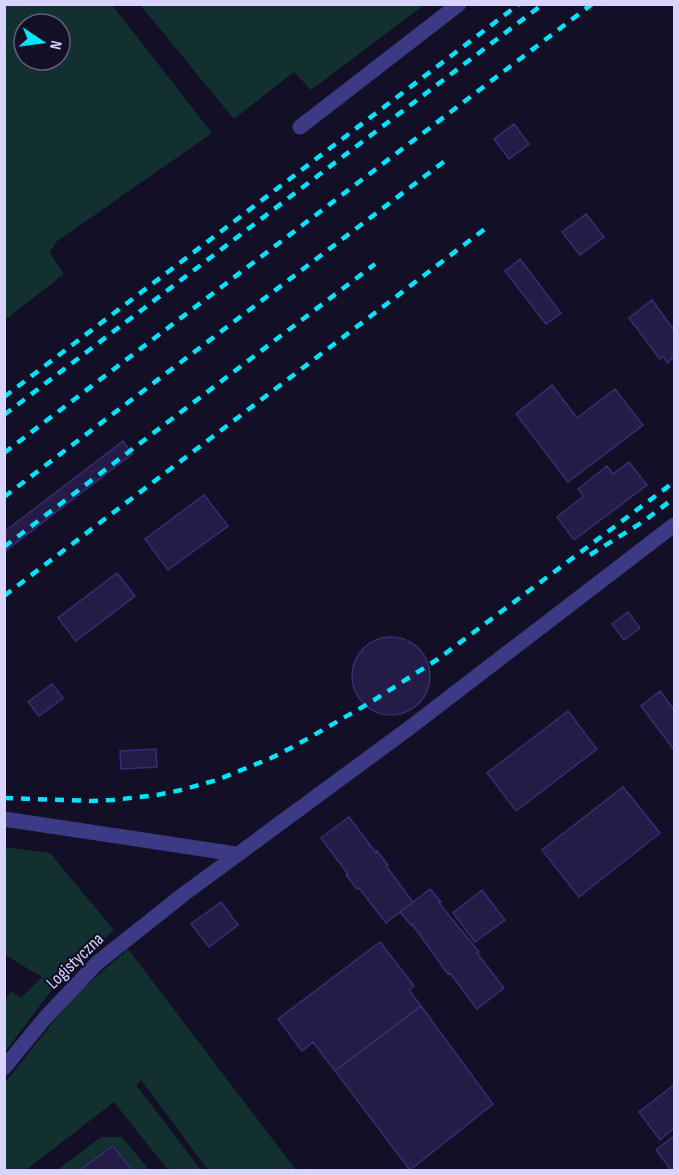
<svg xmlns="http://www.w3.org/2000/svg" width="679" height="1175" font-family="'Sofia Sans Condensed',sans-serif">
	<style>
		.green { fill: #12302f; fill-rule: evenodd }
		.building { fill: #241b47; stroke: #3b2d73; stroke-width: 1.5 }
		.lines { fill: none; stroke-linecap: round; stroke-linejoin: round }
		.minor { stroke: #3d3a85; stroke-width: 15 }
		.rail { stroke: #00e5ff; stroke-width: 4.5; stroke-dasharray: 9 8; stroke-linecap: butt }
		.labels { text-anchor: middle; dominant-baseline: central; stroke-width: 4.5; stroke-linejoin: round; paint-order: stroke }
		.street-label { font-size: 18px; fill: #d9d4ff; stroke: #130f26 }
	</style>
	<rect width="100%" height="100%" fill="#130f26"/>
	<!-- green -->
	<path class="green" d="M 5,4 L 112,5 L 212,133 L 56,242 L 50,253 L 64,274 L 5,320 ZM 24,24 L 60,24 L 60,60 L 24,60 Z
		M 140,5 L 140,4 L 424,5 L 311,90 L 294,72 L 234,119 Z
		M 5,847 L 50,853 L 114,930 L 57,983 L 5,1052 L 5,1001 L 11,991 L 21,998 L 42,977 L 5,955 Z
		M 128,949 L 296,1170 L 208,1170 L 141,1080 L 136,1085 L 201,1170 L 168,1170 L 114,1102 L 26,1170 L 5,1170 L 4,1084 L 73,997 Z
		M 101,1137 L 122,1137 L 149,1170 L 132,1170 L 113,1146 L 80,1170 L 57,1170 Z"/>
	<!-- building -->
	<path class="building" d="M 514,124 L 529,144 L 509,159 L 494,139 Z
		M 586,214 L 604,237 L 580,255 L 562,232 Z
		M 520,259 L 561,313 L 546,324 L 505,271 Z
		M 652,300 L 674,330 L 674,357 L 667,363 L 663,356 L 660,359 L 629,318 Z
		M 552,385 L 577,418 L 615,389 L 643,425 L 568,482 L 516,414 Z
		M 123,441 L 132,454 L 4,552 L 4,532 Z
		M 629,462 L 647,485 L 574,540 L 557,517 L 584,496 L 578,489 L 607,466 L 613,474 Z
		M 204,495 L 228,526 L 168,570 L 145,539 Z
		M 117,573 L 135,596 L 76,641 L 58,618 Z
		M 628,612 L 640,628 L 624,640 L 612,624 Z
		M352 676a39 39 0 1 1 78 0a39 39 0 1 1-78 0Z
		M 52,684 L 63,698 L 39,716 L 28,702 Z
		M 660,691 L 674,710 L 674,750 L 641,706 Z
		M 568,711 L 597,749 L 516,811 L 487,773 Z
		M 156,749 L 157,767 L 121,769 L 120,751 Z
		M 623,787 L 660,833 L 579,897 L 542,850 Z
		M 349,817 L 376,853 L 377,851 L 388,865 L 386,866 L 413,902 L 386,923 L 359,888 L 357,889 L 346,875 L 348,874 L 321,838 Z
		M 430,889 L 441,902 L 439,903 L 479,952 L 477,953 L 504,988 L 477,1009 L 450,973 L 448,974 L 412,924 L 411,925 L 400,912 Z
		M 482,890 L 505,920 L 475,942 L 453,913 Z
		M 221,902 L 238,925 L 209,947 L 191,924 Z
		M 380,942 L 414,986 L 409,990 L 421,1006 L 335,1071 L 313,1042 L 302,1051 L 278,1019 Z
		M 421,1006 L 493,1104 L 410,1170 L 335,1071 Z
		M 674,1085 L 674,1128 L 660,1140 L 639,1112 Z
		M 674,1136 L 674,1170 L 671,1170 L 656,1150 Z
		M 113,1146 L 132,1170 L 80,1170 Z"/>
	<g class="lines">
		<!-- minor -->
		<path class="minor" d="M 300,127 L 459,4
			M 4,819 L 236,854
			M 4,1068 L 45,1018 L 97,963 L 184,894 L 412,726 L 674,525"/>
		<!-- rail -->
		<path class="rail" d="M 4,397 L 519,4
			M 4,415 L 543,4
			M 4,453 L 592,4
			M 4,497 L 446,160
			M 4,547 L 375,264
			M 590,555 L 644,521 L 674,498
			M 4,596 L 490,225
			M 4,798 L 92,801 L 113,800 L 157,795 L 181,790 L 217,780 L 271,758 L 293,747 L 371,702 L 438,659 L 674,482"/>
	</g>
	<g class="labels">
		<!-- street labels -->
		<g class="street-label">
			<text transform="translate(75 961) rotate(-44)">Logistyczna</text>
		</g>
	</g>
	<!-- border -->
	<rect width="679" height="1175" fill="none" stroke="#d9d4ff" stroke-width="12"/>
	<!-- north arrow -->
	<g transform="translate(42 42) rotate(103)"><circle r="28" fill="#130f26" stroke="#625e7d" stroke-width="1.5"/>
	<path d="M0-4.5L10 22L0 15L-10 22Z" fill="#00e5ff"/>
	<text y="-9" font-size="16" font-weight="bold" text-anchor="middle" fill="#d9d4ff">N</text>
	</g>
</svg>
